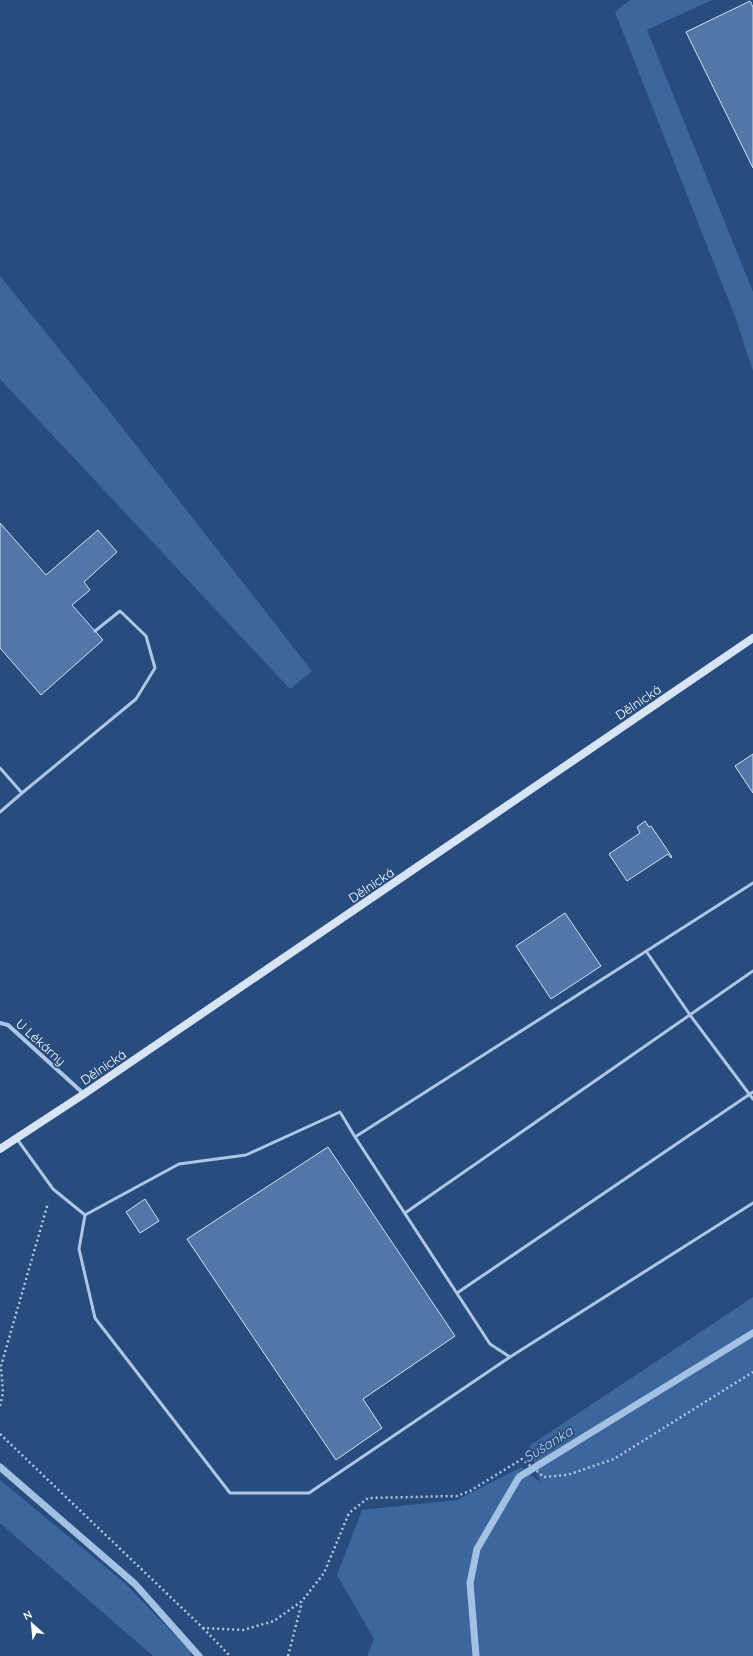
<svg xmlns="http://www.w3.org/2000/svg" width="753" height="1656" font-family="Quicksand,sans-serif">
	<style>
		.green { fill: #3c669c }
		.lines { fill: none; stroke-linecap: round; stroke-linejoin: round }
		.stream { stroke: #a3c1e5; stroke-width: 7 }
		.building { fill: #5176a7; stroke: #d1e1f4 }
		.path { stroke: #aec6e5; stroke-width: 2.5; stroke-dasharray: 2 3; stroke-linecap: butt }
		.lane { stroke: #aec6e5; stroke-width: 3 }
		.street { stroke: #aec6e5; stroke-width: 4 }
		.secondary { stroke: #d7e4f5; stroke-width: 8 }
		.labels { text-anchor: middle; dominant-baseline: central; stroke-width: 3.5; stroke-linejoin: round; paint-order: stroke }
		.street-label { font-size: 13px; fill: #fff; stroke: #284c7e }
		.water-label { font-size: 14px; font-style: italic; fill: #bad0ed; stroke: #284c7e }
	</style>
	<rect width="100%" height="100%" fill="#284c7e"/>
	<!-- green -->
	<path class="green" d="M 630,0 L 712,0 L 647,30 L 753,292 L 753,371 L 736,319 L 615,12 Z
		M 0,276 L 110,412 L 312,671 L 290,689 L 0,379 Z
		M 753,1297 L 753,1656 L 367,1656 L 374,1639 L 337,1575 L 362,1510 L 457,1500 L 521,1467 L 540,1482 L 529,1446 Z
		M 0,1480 L 125,1583 L 190,1651 L 191,1656 L 153,1656 L 0,1523 Z"/>
	<g class="lines">
		<!-- stream -->
		<path class="stream" d="M 0,1467 L 135,1584 L 199,1656
			M 476,1656 L 470,1583 L 477,1549 L 519,1477 L 753,1333"/>
	</g>
	<!-- building -->
	<path class="building" d="M 750,1 L 753,7 L 753,168 L 686,32 Z
		M 0,523 L 46,575 L 98,530 L 117,552 L 84,582 L 90,590 L 72,605 L 103,640 L 41,695 L 0,648 Z
		M 753,754 L 753,793 L 735,766 Z
		M 645,821 L 649,827 L 651,826 L 672,857 L 671,858 L 668,854 L 627,881 L 609,854 L 640,833 L 637,827 Z
		M 565,913 L 601,966 L 551,999 L 516,946 Z
		M 328,1147 L 455,1336 L 363,1399 L 382,1428 L 336,1460 L 187,1239 Z
		M 145,1199 L 159,1221 L 140,1233 L 126,1212 Z"/>
	<g class="lines">
		<!-- path -->
		<path class="path" d="M 0,1406 L 3,1393 L 1,1366 L 48,1203
			M 0,1434 L 203,1628 L 243,1630 L 274,1621 L 302,1601 L 324,1573 L 349,1513 L 368,1498 L 457,1496 L 470,1491 L 522,1459 L 544,1477 L 567,1475 L 614,1459 L 753,1372
			M 203,1628 L 230,1656
			M 288,1656 L 302,1602"/>
		<!-- lane -->
		<path class="lane" d="M 0,768 L 22,793 L 0,812
			M 22,793 L 136,699 L 155,668 L 146,636 L 120,611 L 95,631
			M 753,883 L 355,1137 L 490,1344 L 510,1357 L 753,1203
			M 646,951 L 690,1015 L 753,1099
			M 355,1137 L 340,1112 L 246,1155 L 179,1164 L 85,1215 L 79,1249 L 95,1318 L 230,1493 L 309,1493 L 510,1357
			M 17,1139 L 53,1189 L 85,1215
			M 405,1213 L 753,971
			M 457,1293 L 753,1092"/>
		<!-- street -->
		<path class="street" d="M 0,1023 L 8,1025 L 84,1094"/>
		<!-- secondary -->
		<path class="secondary" d="M 0,1149 L 84,1094 L 753,638"/>
	</g>
	<g class="labels">
		<!-- street labels -->
		<g class="street-label">
			<text transform="translate(638 702) rotate(-34)">Dělnická</text>
			<text transform="translate(371 885) rotate(-34)">Dělnická</text>
			<text transform="translate(41 1042) rotate(42)">U Lékárny</text>
			<text transform="translate(103 1067) rotate(-34)">Dělnická</text>
		</g>
		<!-- water labels -->
		<g class="water-label">
			<text transform="translate(548 1444) rotate(-32)">Sušanka</text>
		</g>
	</g>
	<!-- north arrow -->
	<g transform="translate(32 1624) rotate(333)" stroke="#284c7e" stroke-width="3" paint-order="stroke">
	<path d="M0-3L7 15L0 10L-7 15Z" fill="#ffffff"/>
	<text y="-6" font-size="11" font-weight="bold" text-anchor="middle" fill="#ffffff">N</text>
	</g>
</svg>
